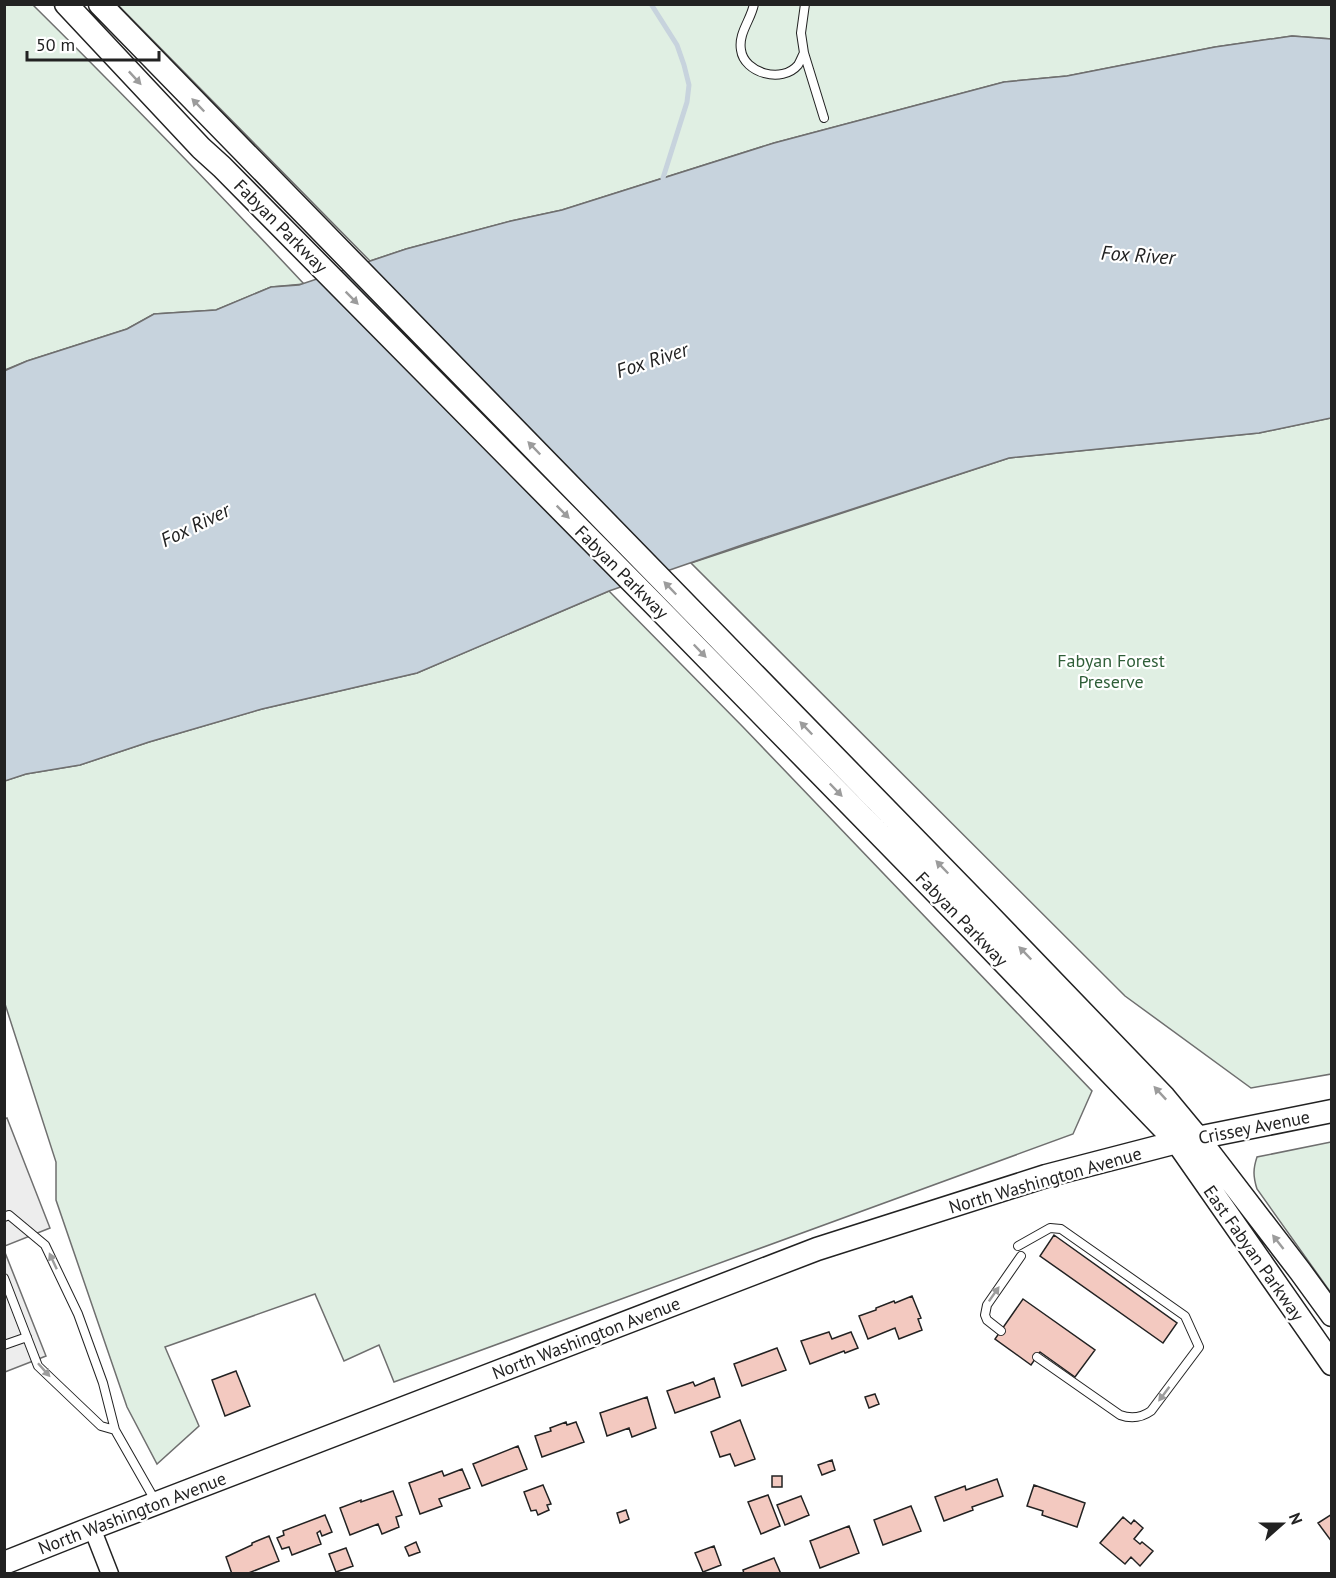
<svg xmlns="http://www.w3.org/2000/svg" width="1336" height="1578" font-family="'PT Sans',sans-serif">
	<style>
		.green { fill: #e0efe3; stroke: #6f6f6f; stroke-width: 1.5 }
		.parking { fill: #ededed; stroke: #6f6f6f; stroke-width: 1.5 }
		.water { fill: #c7d3dd; stroke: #6f6f6f; stroke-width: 1.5 }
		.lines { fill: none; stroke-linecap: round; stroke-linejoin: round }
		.stream { stroke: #c7d3dd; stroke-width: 5 }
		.building { fill: #f3c9c0; stroke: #222; stroke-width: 1.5 }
		.lane-casing { stroke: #222; stroke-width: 10 }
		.street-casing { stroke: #222; stroke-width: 19 }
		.secondary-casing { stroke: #222; stroke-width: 25 }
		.lane { stroke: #fff; stroke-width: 8 }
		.street { stroke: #fff; stroke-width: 16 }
		.secondary { stroke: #fff; stroke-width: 22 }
		.oneway { fill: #9c9c9c }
		.labels { text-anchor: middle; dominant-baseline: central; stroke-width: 4.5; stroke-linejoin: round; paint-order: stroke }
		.street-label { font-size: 18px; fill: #222; stroke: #fff }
		.park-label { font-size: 18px; fill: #2f5e38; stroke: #fff }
		.water-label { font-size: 20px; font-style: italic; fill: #222; stroke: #fff }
	</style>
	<rect width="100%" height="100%" fill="#fff"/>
	<!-- green -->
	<path class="green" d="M 1331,4 L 1332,39 L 1292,36 L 1215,47 L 1067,76 L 1004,82 L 774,143 L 562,210 L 511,221 L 406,249 L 370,261 L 118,5 Z
		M 5,5 L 33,5 C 125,96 215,189 304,284 L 271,287 L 216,310 L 154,314 L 127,329 L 27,361 L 5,370 Z
		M 1331,418 L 1331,1074 L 1251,1088 L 1125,996 L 691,563 L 1009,458 L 1259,433 Z
		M 609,591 L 743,727 L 1092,1091 L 1073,1134 L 394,1382 L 379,1345 L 344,1361 L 315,1294 L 165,1347 L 199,1426 L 157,1464 L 127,1407 L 56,1200 L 56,1162 L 5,1004 L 4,781 L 26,774 L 80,765 L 149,742 L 262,709 L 417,673 Z
		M 1331,1142 L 1332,1142 L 1331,1293 L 1257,1189 C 1253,1176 1253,1169 1257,1157 Z"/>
	<!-- parking -->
	<path class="parking" d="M 7,1118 L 50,1228 L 5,1246 L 4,1119 Z
		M 4,1250 L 46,1356 L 5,1372 L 4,1372 Z"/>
	<!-- water -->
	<path class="water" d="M 1292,36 L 1331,39 L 1331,418 L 1259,433 L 1009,458 L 745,544 L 609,591 L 417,673 L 262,709 L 149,742 L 80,765 L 26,774 L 5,781 L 4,371 L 27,361 L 127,329 L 154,314 L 216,310 L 271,287 L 299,285 L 406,249 L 511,221 L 562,210 L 774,143 L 1004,82 L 1067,76 L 1215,47 Z"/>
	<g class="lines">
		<!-- stream -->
		<path class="stream" d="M 651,4 L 677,45 L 684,65 L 689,85 L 687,102 L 663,178"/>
	</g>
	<!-- building -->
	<path class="building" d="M 1054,1235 L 1177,1323 L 1163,1343 L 1040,1256 Z
		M 912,1296 L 921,1318 L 918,1319 L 922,1330 L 899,1339 L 895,1328 L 868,1339 L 859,1316 L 876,1310 L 876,1308 L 894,1301 L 895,1303 Z
		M 1023,1299 L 1095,1350 L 1075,1377 L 1040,1352 L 1031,1365 L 995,1339 Z
		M 829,1332 L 832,1339 L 851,1332 L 858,1348 L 845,1353 L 844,1351 L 810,1364 L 801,1341 Z
		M 777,1348 L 786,1370 L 742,1386 L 734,1364 Z
		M 236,1371 L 250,1406 L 225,1416 L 212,1380 Z
		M 714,1378 L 720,1397 L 675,1413 L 667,1391 L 693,1382 L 695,1386 Z
		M 875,1394 L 879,1404 L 869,1408 L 865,1397 Z
		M 647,1397 L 656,1428 L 632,1437 L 629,1428 L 607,1436 L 600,1413 Z
		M 740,1420 L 755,1459 L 735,1466 L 730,1454 L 720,1457 L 711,1432 Z
		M 566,1422 L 567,1425 L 576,1422 L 584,1442 L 542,1457 L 535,1436 L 551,1431 L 550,1428 Z
		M 518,1446 L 527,1469 L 482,1486 L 473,1464 Z
		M 832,1460 L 835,1470 L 822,1475 L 818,1465 Z
		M 462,1469 L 470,1488 L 439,1499 L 442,1506 L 420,1514 L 409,1483 L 442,1471 L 444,1476 Z
		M 772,1476 L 782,1476 L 782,1487 L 772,1487 Z
		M 997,1479 L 1003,1496 L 972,1507 L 973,1510 L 944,1521 L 935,1497 L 965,1486 L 966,1490 Z
		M 543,1485 L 551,1504 L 547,1505 L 549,1510 L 538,1515 L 536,1510 L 531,1511 L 524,1492 Z
		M 1034,1485 L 1085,1503 L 1077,1527 L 1042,1515 L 1043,1511 L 1027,1506 Z
		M 393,1491 L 402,1515 L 396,1517 L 399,1527 L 382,1534 L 378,1524 L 350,1535 L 340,1508 L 361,1500 L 361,1502 Z
		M 768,1495 L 780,1526 L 761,1534 L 748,1502 Z
		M 801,1496 L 809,1515 L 785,1525 L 777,1505 Z
		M 911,1506 L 921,1531 L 883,1545 L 874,1520 Z
		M 626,1510 L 629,1519 L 620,1523 L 617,1513 Z
		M 1332,1514 L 1332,1542 L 1318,1523 Z
		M 325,1515 L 332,1532 L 322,1536 L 320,1531 L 317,1533 L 321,1544 L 292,1555 L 289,1547 L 282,1549 L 277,1538 L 284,1535 L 283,1531 Z
		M 1123,1517 L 1131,1524 L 1134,1520 L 1143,1528 L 1134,1539 L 1140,1544 L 1142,1542 L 1153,1551 L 1140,1566 L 1131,1557 L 1125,1564 L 1100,1543 Z
		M 849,1526 L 859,1553 L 820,1568 L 810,1541 Z
		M 269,1536 L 279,1561 L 246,1574 L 232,1574 L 226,1557 L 252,1545 L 252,1543 Z
		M 416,1542 L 420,1552 L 409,1556 L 405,1547 Z
		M 714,1546 L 721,1565 L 703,1572 L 695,1553 Z
		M 346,1548 L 353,1566 L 336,1572 L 329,1554 Z
		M 774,1558 L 781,1574 L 744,1574 L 743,1570 Z"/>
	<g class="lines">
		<!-- lane casing -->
		<g class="lane-casing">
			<path id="lane" d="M 754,4 C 751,20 738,33 741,50 C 744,73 782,84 798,65 C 800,62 802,56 804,53
				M 805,4 L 801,33 L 804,53 L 824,118
				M 4,1217 L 9,1215 L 45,1245 L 78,1314 L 103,1383 L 115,1430 L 101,1426 L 38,1366 L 4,1278
				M 1018,1246 L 1050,1228 L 1061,1229 L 1185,1316 L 1199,1347 L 1151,1411 C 1141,1418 1131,1419 1120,1415 L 1037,1357
				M 1001,1331 L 987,1320 L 985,1315 L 987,1305 L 1021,1256
				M 4,1345 L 27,1337
				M 115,1430 L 156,1502"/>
		</g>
		<!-- street casing -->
		<g class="street-casing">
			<path id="street" d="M 92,1528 L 110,1574"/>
		</g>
		<!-- secondary casing -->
		<g class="secondary-casing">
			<path id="secondary" d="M 66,4 L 201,148 L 222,167 L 654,604 L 969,926 L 1177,1142 L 1332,1364
				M 100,4 L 983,909 L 1164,1097 L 1198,1138 L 1300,1271 L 1332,1315
				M 4,1563 L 92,1528 L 817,1249 L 1046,1176 L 1177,1142 L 1332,1111"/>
		</g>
		<!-- lane -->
		<use href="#lane" class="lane"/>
		<!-- street -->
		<use href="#street" class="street"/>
		<!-- secondary -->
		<use href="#secondary" class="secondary"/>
	</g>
	<!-- one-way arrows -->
	<defs><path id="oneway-solid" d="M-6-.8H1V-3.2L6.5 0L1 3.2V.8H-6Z" transform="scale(1.5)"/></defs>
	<g class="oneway">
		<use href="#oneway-solid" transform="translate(135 78) rotate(47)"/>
		<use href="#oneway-solid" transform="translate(198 105) rotate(-134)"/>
		<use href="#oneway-solid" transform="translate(352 298) rotate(45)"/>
		<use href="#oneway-solid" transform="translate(534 448) rotate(-134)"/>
		<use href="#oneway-solid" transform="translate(563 512) rotate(45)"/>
		<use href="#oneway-solid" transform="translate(670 588) rotate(-134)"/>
		<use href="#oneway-solid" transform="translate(700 651) rotate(46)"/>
		<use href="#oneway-solid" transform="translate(806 728) rotate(-134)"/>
		<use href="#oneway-solid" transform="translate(836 790) rotate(46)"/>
		<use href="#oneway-solid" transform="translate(942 867) rotate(-134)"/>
		<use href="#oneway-solid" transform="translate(1025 953) rotate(-134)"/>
		<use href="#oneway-solid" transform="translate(1160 1093) rotate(-133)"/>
		<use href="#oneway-solid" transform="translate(1278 1242) rotate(-128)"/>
		<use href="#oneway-solid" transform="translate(53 1261) rotate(-115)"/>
		<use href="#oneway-solid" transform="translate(994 1294) rotate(-55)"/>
		<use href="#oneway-solid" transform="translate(44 1370) rotate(48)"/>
		<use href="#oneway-solid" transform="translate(1164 1394) rotate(127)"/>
	</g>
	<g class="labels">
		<!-- street labels -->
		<g class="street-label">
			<text transform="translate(281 226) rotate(45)">Fabyan Parkway</text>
			<text transform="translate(622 572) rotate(45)">Fabyan Parkway</text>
			<text transform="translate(962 919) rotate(46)">Fabyan Parkway</text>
			<text transform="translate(1254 1127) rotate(-11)">Crissey Avenue</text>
			<text transform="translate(1045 1180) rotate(-16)">North Washington Avenue</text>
			<text transform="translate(1254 1253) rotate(55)">East Fabyan Parkway</text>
			<text transform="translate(586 1338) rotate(-21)">North Washington Avenue</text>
			<text transform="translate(132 1513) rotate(-21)">North Washington Avenue</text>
		</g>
		<!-- park labels -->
		<g class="park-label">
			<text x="1111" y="660">Fabyan Forest<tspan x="1111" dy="21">Preserve</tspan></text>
		</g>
		<!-- water labels -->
		<g class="water-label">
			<text transform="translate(1138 255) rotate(4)">Fox River</text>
			<text transform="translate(652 360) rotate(-18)">Fox River</text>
			<text transform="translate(195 525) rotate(-26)">Fox River</text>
		</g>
	</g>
	<!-- border -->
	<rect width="1336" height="1578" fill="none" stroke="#222222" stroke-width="12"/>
	<!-- north arrow -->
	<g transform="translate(1282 1524) rotate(69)" stroke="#ffffff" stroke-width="4.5" paint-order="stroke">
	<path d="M0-4.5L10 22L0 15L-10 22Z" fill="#222222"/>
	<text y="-9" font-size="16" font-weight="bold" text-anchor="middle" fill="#222222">N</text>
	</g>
	<!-- scale -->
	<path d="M27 51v9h132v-9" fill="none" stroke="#222222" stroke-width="3"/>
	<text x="36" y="51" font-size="18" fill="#222222" stroke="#ffffff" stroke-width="4.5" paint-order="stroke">50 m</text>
</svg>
